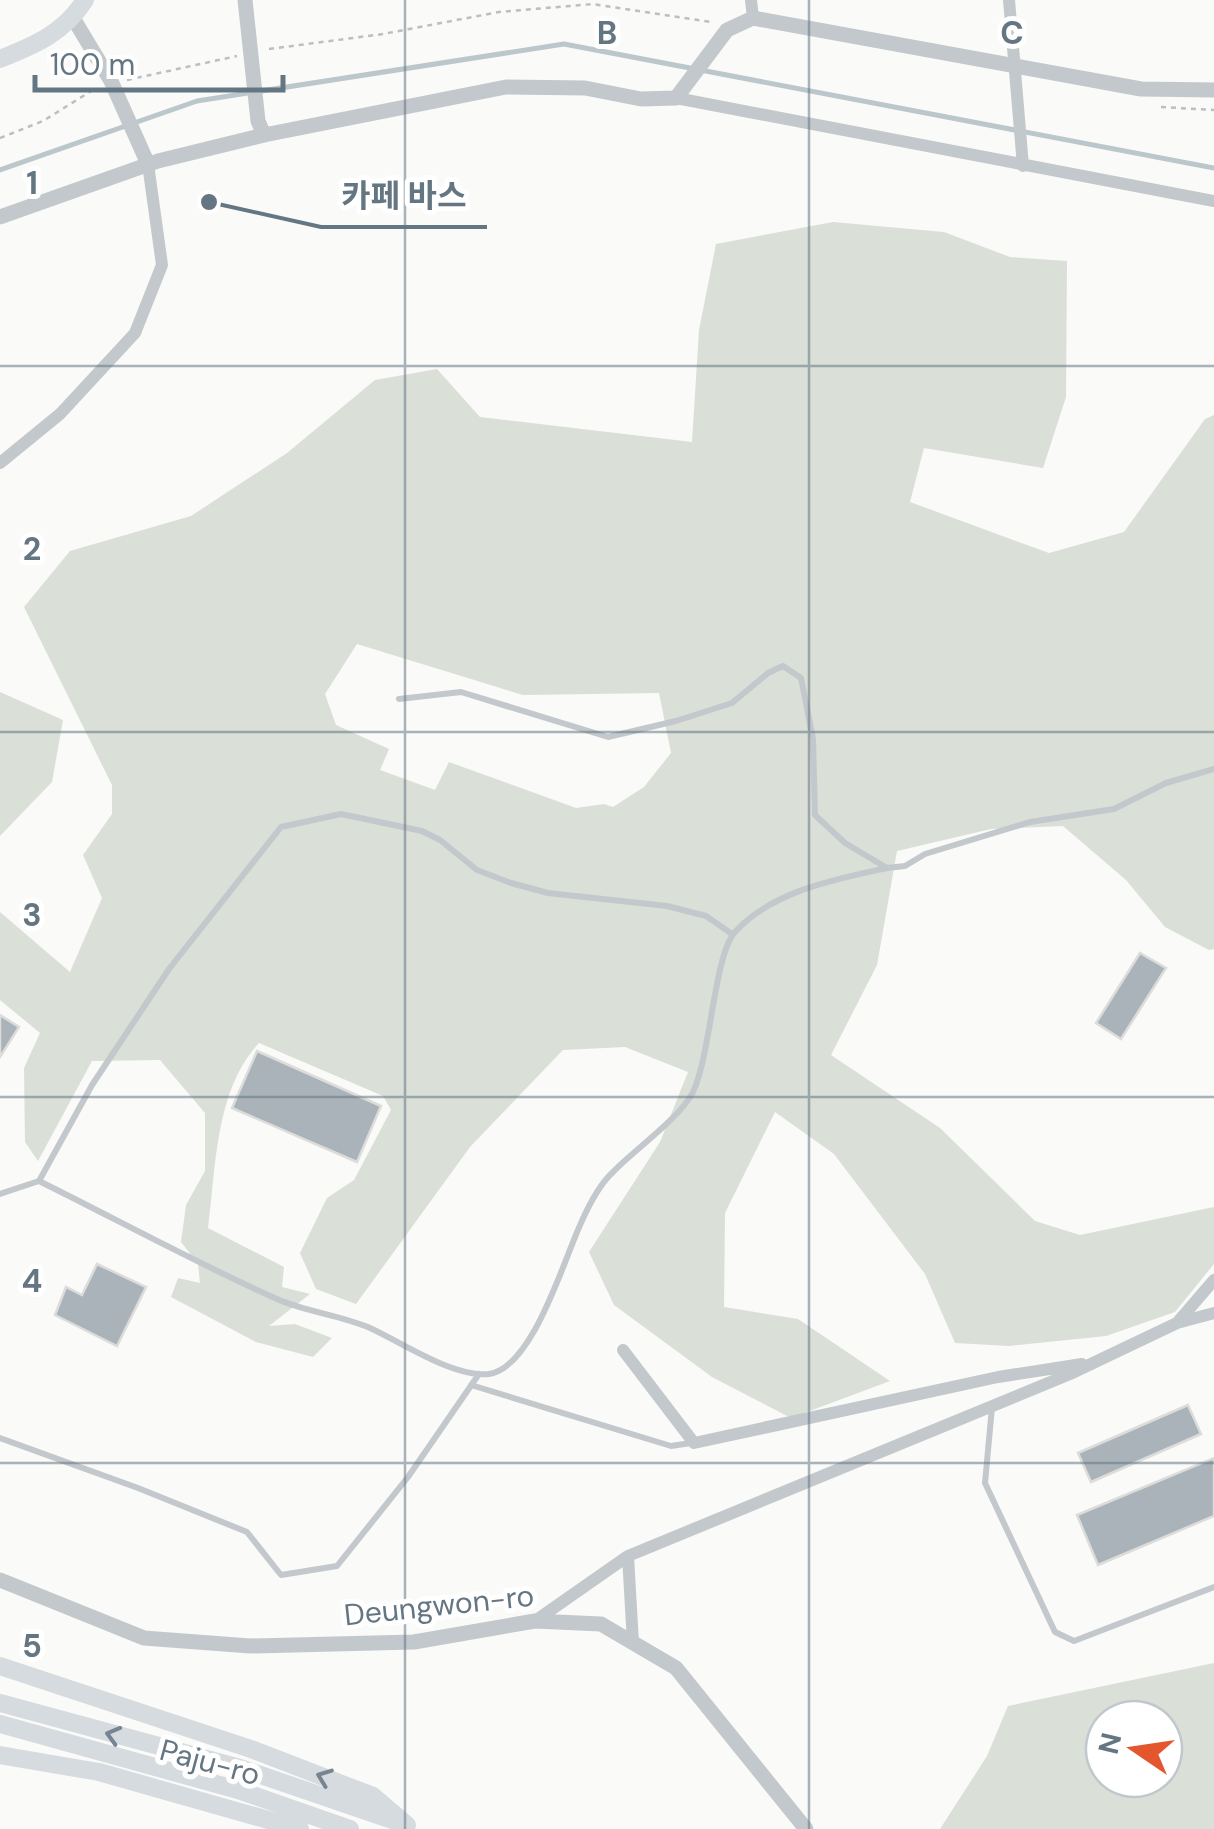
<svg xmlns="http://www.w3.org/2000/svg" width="1214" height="1829" font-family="'DM Sans','Noto Sans KR',sans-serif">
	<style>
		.green { fill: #dadfd7; fill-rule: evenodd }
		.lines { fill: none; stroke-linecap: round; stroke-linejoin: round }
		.stream { stroke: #bbc7cb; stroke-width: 5 }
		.building { fill: #aab3b9; stroke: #dcdcda; stroke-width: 2.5 }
		.path { stroke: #bbbfc2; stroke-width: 2.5; stroke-dasharray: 5 5; stroke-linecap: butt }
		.service { stroke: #c3c8cc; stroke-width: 6 }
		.minor { stroke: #c3c8cc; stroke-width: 12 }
		.tertiary { stroke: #c3c8cc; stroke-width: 15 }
		.secondary { stroke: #d6dbdf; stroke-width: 18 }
		.oneway { stroke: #768591 }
		.grid { fill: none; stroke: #657683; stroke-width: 2.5; stroke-opacity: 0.55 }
		.labels { text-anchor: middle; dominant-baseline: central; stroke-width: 10; stroke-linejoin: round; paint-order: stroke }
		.street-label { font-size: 30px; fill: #657683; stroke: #fff }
		.grid-label { font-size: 32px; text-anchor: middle; font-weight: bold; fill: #657683; stroke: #fff; stroke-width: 10; stroke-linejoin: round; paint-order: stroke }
		.leader { fill: none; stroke: #657683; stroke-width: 4 }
		.callout-dot { fill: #657683; stroke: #fff; stroke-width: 4 }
		.callout-label { font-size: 32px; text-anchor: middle; font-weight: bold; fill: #657683; stroke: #fff; stroke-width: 10; stroke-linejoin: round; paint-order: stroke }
	</style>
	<rect width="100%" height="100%" fill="#fafaf8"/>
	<!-- green -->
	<path class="green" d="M 833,222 L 944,232 L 1010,257 L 1067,261 L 1066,397 L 1043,468 L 924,448 L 910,502 L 1049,553 L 1124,532 L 1205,419 L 1214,415 L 1214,949 L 1209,950 L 1165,927 L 1126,880 L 1063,826 L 991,829 L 897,851 L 877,965 L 831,1055 L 940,1128 L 1035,1221 L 1080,1235 L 1214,1207 L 1214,1264 L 1175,1312 L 1106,1336 L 1009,1346 L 955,1343 L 925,1274 L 834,1154 L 775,1112 L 725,1213 L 724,1307 L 798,1319 L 890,1381 L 791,1418 L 712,1377 L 614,1305 L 589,1252 L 660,1142 L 688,1072 L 625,1047 L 563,1050 L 470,1147 L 356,1304 L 316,1289 L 300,1253 L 327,1198 L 354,1180 L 391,1110 L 383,1096 L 259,1043 C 215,1090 216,1167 208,1228 L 284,1267 L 282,1287 L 310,1294 L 269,1326 L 295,1324 L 332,1338 L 313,1357 L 256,1342 L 171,1297 L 178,1278 L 200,1283 L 198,1264 L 181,1242 L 186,1205 L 205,1171 L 205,1113 L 160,1060 L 92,1061 L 38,1161 L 25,1142 L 24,1068 L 40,1033 L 0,1000 L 0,912 L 70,972 L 102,898 L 83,855 L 112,814 L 112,785 L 24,607 L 70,551 L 191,516 L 287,453 L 375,380 L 437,369 L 480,417 L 692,442 L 699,330 L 716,244 ZM 357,644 L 523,695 L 659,693 L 671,753 L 644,787 L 613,807 L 604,804 L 576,808 L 449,762 L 435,790 L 380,770 L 389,749 L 336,725 L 325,694 Z
		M 0,692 L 63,720 L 52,782 L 0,836 Z
		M 1214,1663 L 1214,1829 L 940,1829 L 987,1756 L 1008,1706 ZM 1104,1719 L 1164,1719 L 1164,1779 L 1104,1779 Z"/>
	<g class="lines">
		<!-- stream -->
		<path class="stream" d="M 0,170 L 197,101 L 564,44 L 1214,168"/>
	</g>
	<!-- building -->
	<path class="building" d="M 1140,953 L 1166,968 L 1121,1039 L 1096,1023 Z
		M 0,1015 L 19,1027 L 0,1057 Z
		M 257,1051 L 381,1106 L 357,1162 L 232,1108 Z
		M 97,1264 L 146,1287 L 117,1346 L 55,1315 L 66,1287 L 82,1295 Z
		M 1188,1405 L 1201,1434 L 1091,1482 L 1078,1453 Z
		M 1214,1458 L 1214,1516 L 1098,1565 L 1077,1515 Z"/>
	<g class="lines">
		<!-- path -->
		<path class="path" d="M 269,49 L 383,34 L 499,12 L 593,4 L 711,22
			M 127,80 L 237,56
			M 1161,107 L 1214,110
			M 0,138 L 43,121 L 96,88"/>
		<!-- service -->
		<path class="service" d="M 399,699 L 461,692 L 608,737 L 676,721 L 732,703 L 768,673 L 783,666 L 801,678 L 813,739 L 815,815 L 845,843 L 887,868 L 905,866 L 925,854 L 1030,822 L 1114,809 L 1166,783 L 1214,769
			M 732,934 L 706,916 L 667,906 L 548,893 L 511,883 L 477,870 L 440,840 L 422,831 L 341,814 L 281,827 L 169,969 L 92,1085 L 39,1181 C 118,1220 196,1263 277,1299 C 306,1312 340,1315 370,1328 C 403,1343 454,1378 489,1374 C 533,1368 564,1259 581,1223 C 588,1207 600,1184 613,1172 C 634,1150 680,1118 693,1092 C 711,1054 714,955 735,932 C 772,891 836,879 887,868
			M 0,1194 L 39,1181
			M 471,1385 L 671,1446 L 691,1443
			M 992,1407 L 985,1483 L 1055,1632 L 1074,1641 L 1214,1587
			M 0,1438 L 138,1488 L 247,1532 L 281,1575 L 337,1566 L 408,1477 L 479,1374"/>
		<!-- minor -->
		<path class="minor" d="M 751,0 L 753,18
			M 1009,0 L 1023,166
			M 676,98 L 1214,201
			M 0,463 L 60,414 L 135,333 L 162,265 L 148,164
			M 1177,1323 L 1214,1280
			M 623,1350 L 694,1443 L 998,1377 L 1082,1364
			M 628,1556 L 1070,1374 L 1177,1323 L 1214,1313
			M 535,1621 L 628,1556 L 633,1643"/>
		<!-- tertiary -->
		<path class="tertiary" d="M 245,0 L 258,121 L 264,135
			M 73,18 L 111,81 L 148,164
			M 0,217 L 158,161 L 264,135 L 506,87 L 585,88 L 641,99 L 676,98 L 727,30 L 753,18 L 1141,89 L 1214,90
			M 0,1580 L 144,1638 L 250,1646 L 414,1642 L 535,1621 L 601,1624 L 676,1668 L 806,1829"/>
		<!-- secondary -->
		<path class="secondary" d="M 0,59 C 35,45 64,33 85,0
			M 0,1666 L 251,1749 L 373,1796 L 407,1825
			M 0,1703 L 240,1768 L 398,1822
			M 0,1724 L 238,1790 L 350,1829
			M 0,1755 L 99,1772 L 300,1829"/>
	</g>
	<!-- one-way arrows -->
	<defs><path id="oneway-chevron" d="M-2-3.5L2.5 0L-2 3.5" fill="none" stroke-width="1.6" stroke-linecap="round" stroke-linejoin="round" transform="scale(2.5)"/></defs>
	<g class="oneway">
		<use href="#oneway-chevron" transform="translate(113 1735) rotate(-164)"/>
		<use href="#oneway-chevron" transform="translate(324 1777) rotate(-159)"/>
	</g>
	<!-- grid -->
	<path class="grid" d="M 405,0 L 405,1829M 809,0 L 809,1829M 0,366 L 1214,366M 0,732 L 1214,732M 0,1097 L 1214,1097M 0,1463 L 1214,1463"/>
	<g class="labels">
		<!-- street labels -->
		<g class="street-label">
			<text transform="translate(439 1605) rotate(-6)">Deungwon-ro</text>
			<text transform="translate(210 1762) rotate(15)">Paju-ro</text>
		</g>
	</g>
	<g class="grid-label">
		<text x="607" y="44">B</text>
		<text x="1012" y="44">C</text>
		<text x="32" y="194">1</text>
		<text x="32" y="560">2</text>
		<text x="32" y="926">3</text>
		<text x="32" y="1292">4</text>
		<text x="32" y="1657">5</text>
	</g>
	<!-- callouts -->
	<path class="leader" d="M209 202L321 227H487"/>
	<circle class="callout-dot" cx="209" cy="202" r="10"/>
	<g class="callout-label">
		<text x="404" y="207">카페 바스</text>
	</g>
	<!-- north arrow -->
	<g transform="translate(1134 1749) rotate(283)"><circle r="48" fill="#ffffff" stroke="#c1c8cd" stroke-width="2.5"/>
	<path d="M0-8L18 38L0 25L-18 38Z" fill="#e4572e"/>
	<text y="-15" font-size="28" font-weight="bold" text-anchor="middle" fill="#657683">N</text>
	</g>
	<!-- scale -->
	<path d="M35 75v15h248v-15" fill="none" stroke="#657683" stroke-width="5"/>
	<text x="50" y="75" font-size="30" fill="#657683" stroke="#ffffff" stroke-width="8" paint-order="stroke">100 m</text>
</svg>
